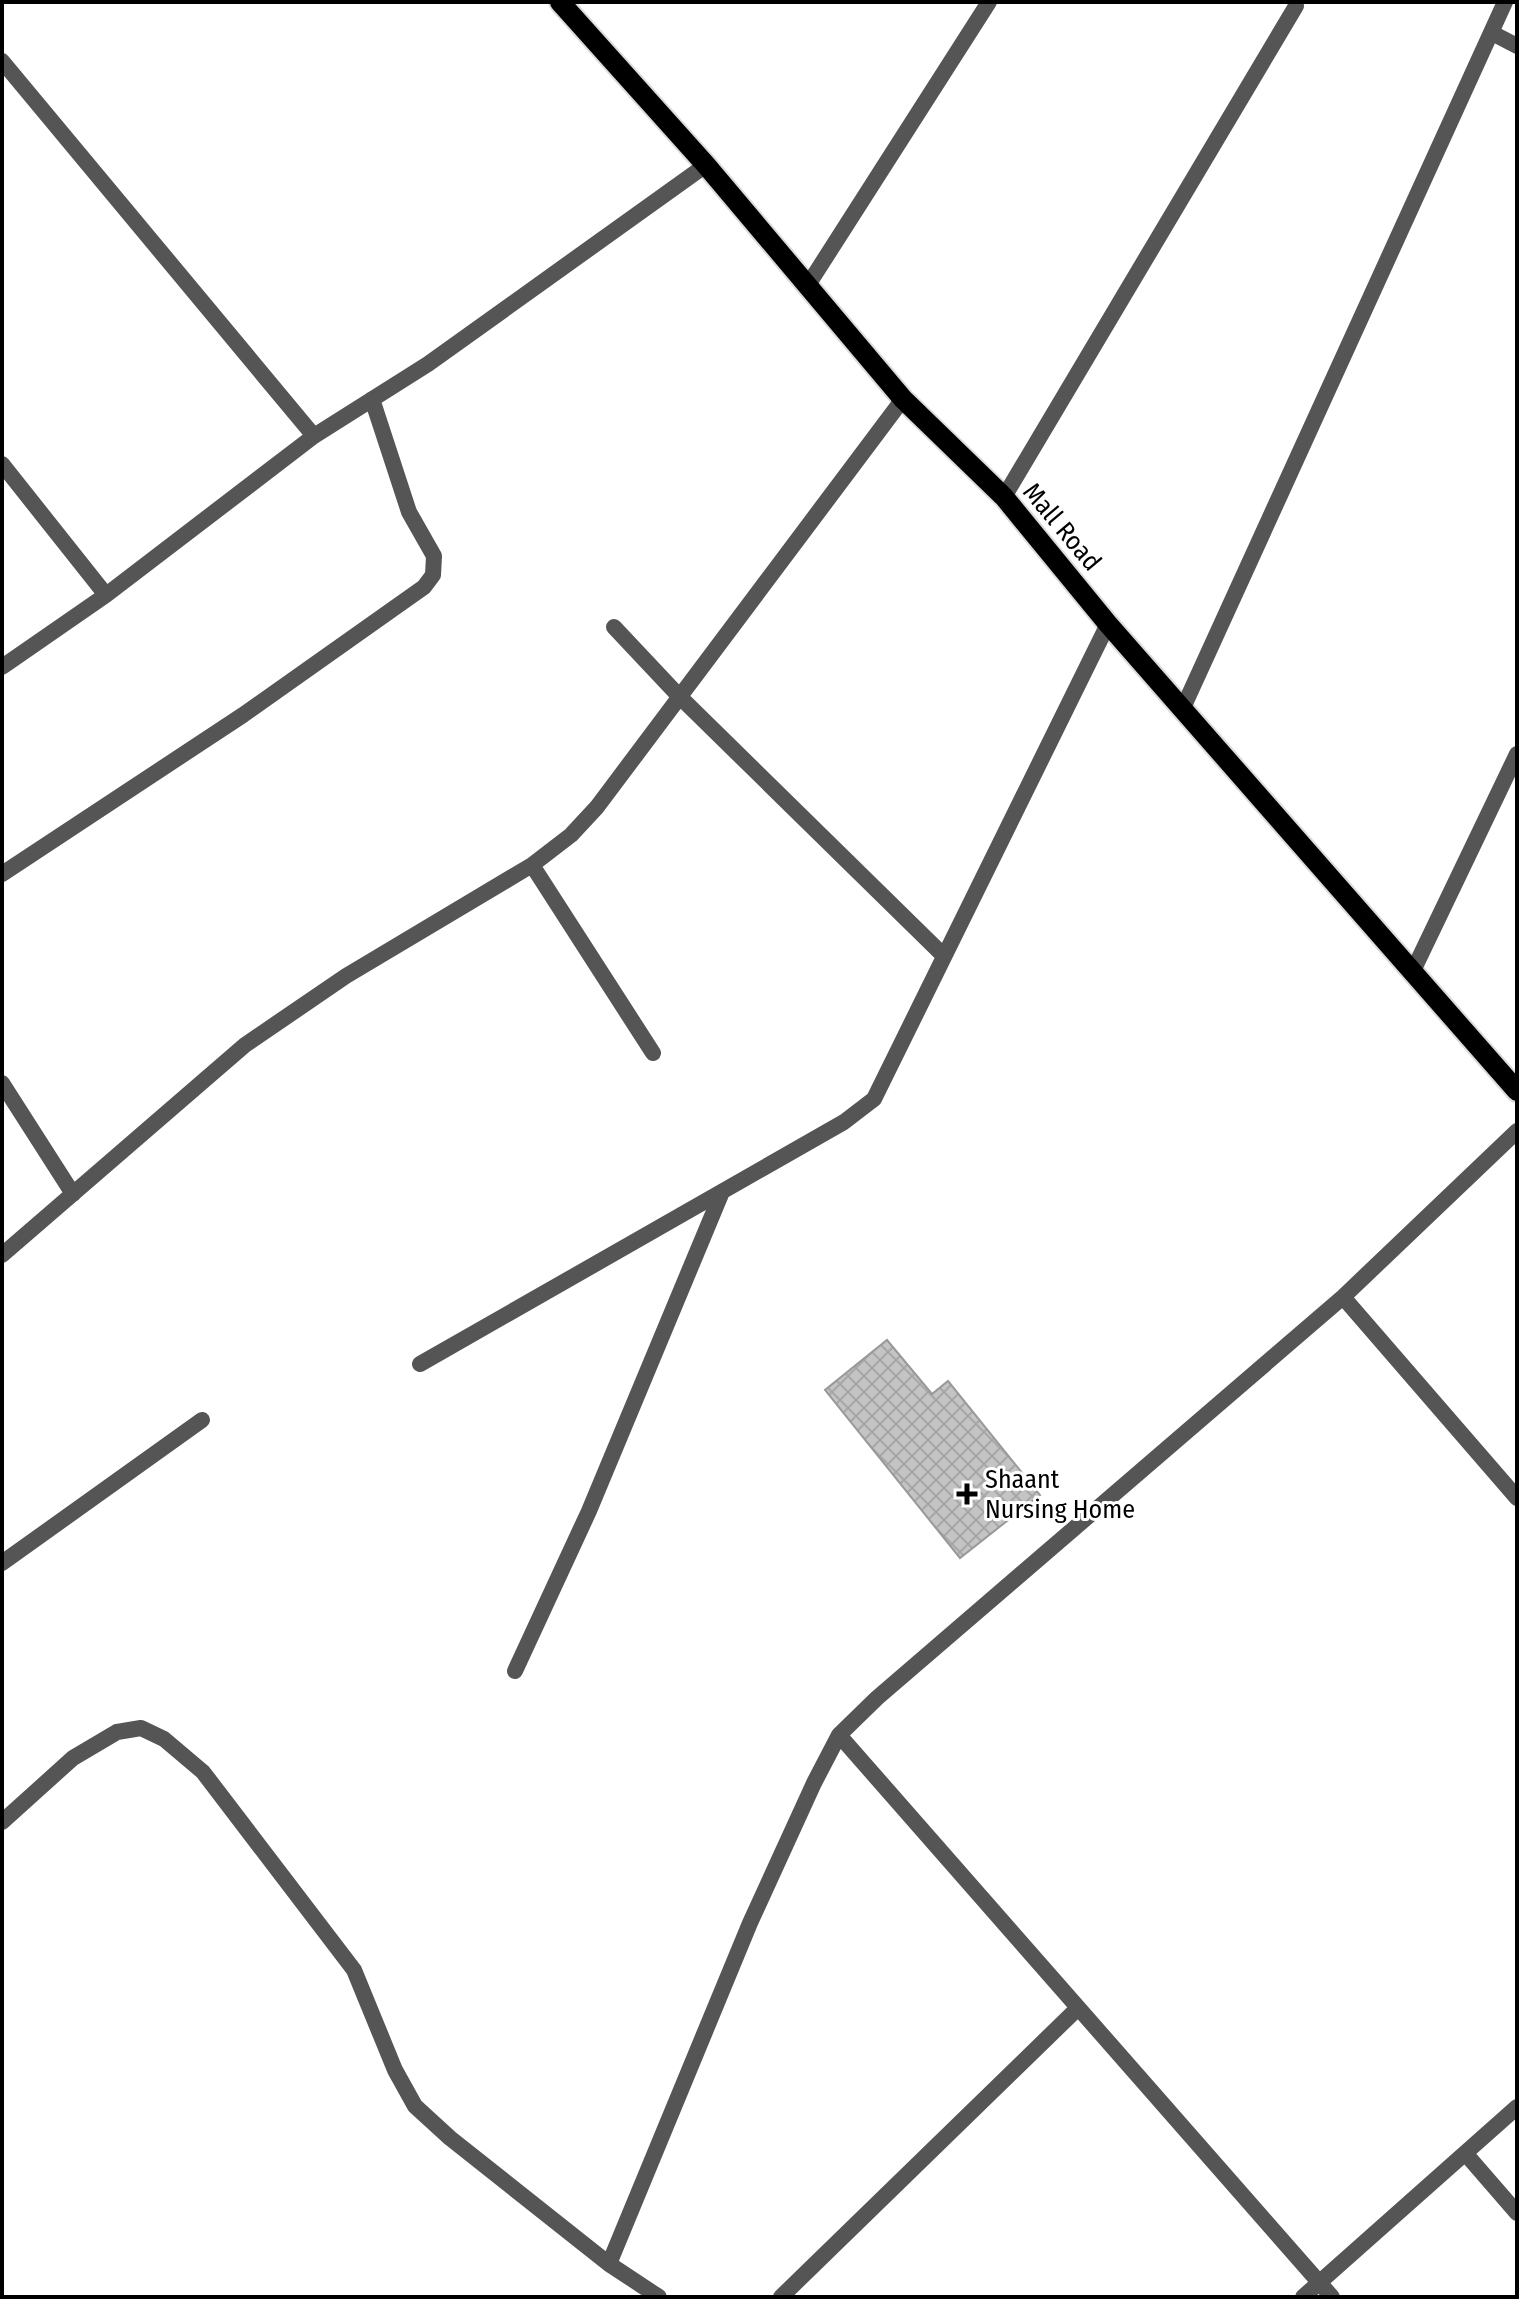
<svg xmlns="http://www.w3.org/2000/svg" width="1519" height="2299" font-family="'Fira Sans Condensed',sans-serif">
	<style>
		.building { fill: url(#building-cross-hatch); stroke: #999; stroke-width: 2 }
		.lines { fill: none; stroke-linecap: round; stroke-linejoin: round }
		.primary-casing { stroke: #dbdbdb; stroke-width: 24 }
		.minor { stroke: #555; stroke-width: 16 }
		.primary { stroke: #000; stroke-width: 20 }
		.poi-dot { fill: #000; stroke: #fff; stroke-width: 3 }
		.labels { text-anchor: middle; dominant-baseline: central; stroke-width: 6; stroke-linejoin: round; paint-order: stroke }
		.street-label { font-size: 26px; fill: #000; stroke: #fff }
		.poi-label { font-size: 26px; fill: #000; stroke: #fff; text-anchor: start }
	</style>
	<defs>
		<pattern id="building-cross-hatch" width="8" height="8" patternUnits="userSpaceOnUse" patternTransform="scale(2)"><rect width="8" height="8" fill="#c4c4c4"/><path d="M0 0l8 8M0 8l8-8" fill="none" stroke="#a7a7a7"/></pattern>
	</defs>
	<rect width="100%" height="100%" fill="#fff"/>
	<!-- building -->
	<path class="building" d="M 887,1340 L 932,1394 L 948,1381 L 1040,1495 L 960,1558 L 825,1390 Z"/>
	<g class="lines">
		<!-- primary casing -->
		<g class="primary-casing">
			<path id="primary" d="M 560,2 L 706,165 L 903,399 L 1004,497 L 1108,624 L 1517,1091"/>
		</g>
		<!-- minor -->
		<path class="minor" d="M 1494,34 L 1517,46
			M 2,61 L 314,436
			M 808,285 L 989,2
			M 2,464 L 106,595
			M 1004,497 L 1296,6
			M 614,627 L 678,695 L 944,956
			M 2,667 L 106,595 L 314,436 L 428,364 L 706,165
			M 1183,708 L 1505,2
			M 532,865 L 653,1053
			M 2,874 L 243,715 L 424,587 L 433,575 L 434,556 L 409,512 L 372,399
			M 1412,973 L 1517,754
			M 2,1083 L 73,1194
			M 2,1255 L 245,1045 L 346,976 L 532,865 L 571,835 L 597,807 L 903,399
			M 1343,1297 L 1517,1498
			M 420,1364 L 844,1122 L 874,1099 L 1108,624
			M 2,1563 L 202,1420
			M 515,1671 L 589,1511 L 722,1192
			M 839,1735 L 1332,2297
			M 2,1822 L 73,1758 L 117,1732 L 141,1728 L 164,1739 L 203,1772 L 354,1970 L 395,2070 L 415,2106 L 450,2138 L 609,2264 L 659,2297
			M 1465,2153 L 1517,2213
			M 609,2264 L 750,1923 L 814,1783 L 839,1735 L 877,1698 L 1343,1297 L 1517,1131
			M 781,2297 L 1078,2008
			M 1303,2297 L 1517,2107"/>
		<!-- primary -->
		<use href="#primary" class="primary"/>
	</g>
	<!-- markers -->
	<path class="poi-dot" d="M963 1482h8v8h8v8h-8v8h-8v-8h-8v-8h8z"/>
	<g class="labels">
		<!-- street labels -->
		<g class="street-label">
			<text transform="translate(1062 527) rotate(50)">Mall Road</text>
		</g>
		<!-- poi labels -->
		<g class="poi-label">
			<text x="985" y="1479">Shaant<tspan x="985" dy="30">Nursing Home</tspan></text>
		</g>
	</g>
	<!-- border -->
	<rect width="1519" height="2299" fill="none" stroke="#000000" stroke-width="8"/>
</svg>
